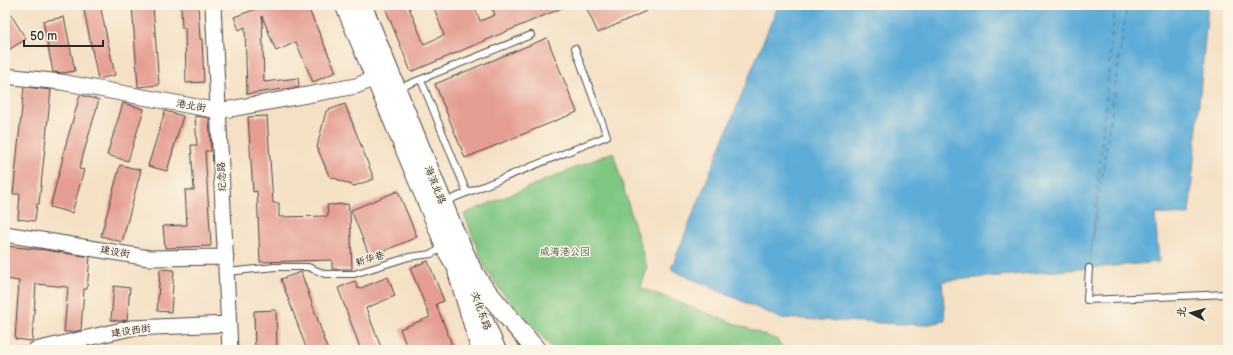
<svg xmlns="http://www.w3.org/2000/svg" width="1233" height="355" font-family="'Balsamiq Sans','LXGW WenKai TC',sans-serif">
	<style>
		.green { fill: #7fc682; stroke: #557856 }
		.water { fill: #5dacd7; stroke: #446c81 }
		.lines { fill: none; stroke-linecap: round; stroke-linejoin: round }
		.ferry { stroke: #3c5867; stroke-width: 1; stroke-dasharray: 5 4; stroke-linecap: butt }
		.building { fill: #e59d93 }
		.service-casing { stroke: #494642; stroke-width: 8 }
		.tertiary-casing { stroke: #494642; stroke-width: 17 }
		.primary-casing { stroke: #494642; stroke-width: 21 }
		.service { stroke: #fff; stroke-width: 6 }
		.tertiary { stroke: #fff; stroke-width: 15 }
		.primary { stroke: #fff; stroke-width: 19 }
		.labels { text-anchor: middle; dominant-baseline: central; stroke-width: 3; stroke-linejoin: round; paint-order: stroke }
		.street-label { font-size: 10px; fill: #2b2b2b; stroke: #fcf5e5 }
		.park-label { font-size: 10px; fill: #445a45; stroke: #fcf5e5 }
	</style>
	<rect width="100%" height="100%" fill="#fcf5e5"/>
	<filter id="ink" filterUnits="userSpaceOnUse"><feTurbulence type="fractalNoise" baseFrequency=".025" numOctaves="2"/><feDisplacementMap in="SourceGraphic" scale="8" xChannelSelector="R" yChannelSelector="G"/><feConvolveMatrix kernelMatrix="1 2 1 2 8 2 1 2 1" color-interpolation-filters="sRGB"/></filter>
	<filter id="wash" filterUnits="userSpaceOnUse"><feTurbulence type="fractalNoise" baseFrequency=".012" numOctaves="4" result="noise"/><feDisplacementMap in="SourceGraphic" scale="16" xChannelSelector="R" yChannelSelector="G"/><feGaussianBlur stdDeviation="0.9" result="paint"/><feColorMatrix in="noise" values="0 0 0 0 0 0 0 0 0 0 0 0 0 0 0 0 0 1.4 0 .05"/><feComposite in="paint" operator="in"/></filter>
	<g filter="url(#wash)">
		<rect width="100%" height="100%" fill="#f4e0c4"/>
		<!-- green -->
		<path class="green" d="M 613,152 L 647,268 L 641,288 L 778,340 L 783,350 L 554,350 L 500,290 L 485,267 L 464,214 Z"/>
		<!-- water -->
		<path class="water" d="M 778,5 L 1208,5 L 1189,215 L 1155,214 L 1159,262 L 942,281 L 945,321 L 923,325 L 780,318 L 674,271 L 671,267 L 673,264 Z"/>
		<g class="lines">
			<!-- ferry -->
			<path class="ferry" d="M 1091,253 L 1115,5
				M 1089,266 L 1127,5"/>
		</g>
		<g id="blocks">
			<!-- building -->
			<path class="building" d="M 5,5 L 26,39 L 5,52 Z
				M 83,5 L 100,5 L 115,75 L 98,79 Z
				M 132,5 L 153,5 L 159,85 L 138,87 Z
				M 181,5 L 198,5 L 200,39 L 202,39 L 204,82 L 186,83 L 185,28 L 182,28 Z
				M 267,5 L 307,5 L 336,72 L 313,82 L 296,42 L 276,51 L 262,16 L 264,82 L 298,78 L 299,87 L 247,94 L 245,27 L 239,30 L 234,17 Z
				M 384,5 L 408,5 L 424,44 L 444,35 L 433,5 L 474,5 L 480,21 L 495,15 L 491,5 L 569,5 L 411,72 Z
				M 585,5 L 659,5 L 598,33 Z
				M 64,17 L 75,71 L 63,73 L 53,72 L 43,21 Z
				M 547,38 L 577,112 L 465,158 L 435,84 Z
				M 24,87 L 51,90 L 39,204 L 37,204 L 35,221 L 18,219 L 20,194 L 13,194 Z
				M 80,95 L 99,100 L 79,169 L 84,170 L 72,213 L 50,207 L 63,158 L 62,158 Z
				M 123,103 L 144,109 L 128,161 L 107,155 Z
				M 345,104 L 374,179 L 354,186 L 329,176 L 317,147 L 326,111 Z
				M 165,111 L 183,116 L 167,171 L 148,166 Z
				M 195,116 L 209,118 L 211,151 L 205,151 L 211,246 L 165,248 L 163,226 L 187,225 L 185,190 L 194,190 L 191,145 L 197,145 Z
				M 267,116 L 273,203 L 279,203 L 279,217 L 328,216 L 327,205 L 348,204 L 349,211 L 350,211 L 352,269 L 332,269 L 332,260 L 260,262 L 257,191 L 253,192 L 248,117 Z
				M 120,165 L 141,170 L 122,242 L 101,236 Z
				M 398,191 L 417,237 L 370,257 L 351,210 Z
				M 6,246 L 45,250 L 90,257 L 87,289 L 84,289 L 81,330 L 72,332 L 64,332 L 68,287 L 36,284 L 32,341 L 15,339 L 19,281 L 5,279 Z
				M 428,261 L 444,301 L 436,304 L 454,350 L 408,350 L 400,329 L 430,317 L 410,268 Z
				M 160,269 L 174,270 L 171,312 L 157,311 Z
				M 301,272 L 324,338 L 323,338 L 328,350 L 307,350 L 281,279 Z
				M 388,277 L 395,296 L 366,308 L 382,350 L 361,350 L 338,288 L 355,281 L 358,289 Z
				M 114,286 L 130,288 L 127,320 L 121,321 L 111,320 Z
				M 276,310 L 277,350 L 255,350 L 254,311 Z"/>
		</g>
	</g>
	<g filter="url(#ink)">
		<use href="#blocks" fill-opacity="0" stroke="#494642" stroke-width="1"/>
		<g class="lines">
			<!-- service casing -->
			<g class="service-casing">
				<path id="service" d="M 421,80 L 467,193
					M 399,88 L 531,35
					M 444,202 L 607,136 L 575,48
					M 1089,268 L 1087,300 L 1228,294
					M 227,272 L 275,267 L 308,267 L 325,274 L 354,274 L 409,257 L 431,254 L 443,248"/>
			</g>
			<!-- tertiary casing -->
			<g class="tertiary-casing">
				<path id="tertiary" d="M 213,5 L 230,350
					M 5,76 L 61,82 L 219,111 L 356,86 L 375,78
					M 5,234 L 149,258 L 226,257
					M 35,350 L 131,328 L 229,324"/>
			</g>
			<!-- primary casing -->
			<g class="primary-casing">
				<path id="primary" d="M 345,5 L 441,235 L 445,247 L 467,284
					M 362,5 L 454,231 L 472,270 L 482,286 L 536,350
					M 458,273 L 481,350
					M 484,322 L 496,350"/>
			</g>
			<!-- service -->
			<use href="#service" class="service"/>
			<!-- tertiary -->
			<use href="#tertiary" class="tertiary"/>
			<!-- primary -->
			<use href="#primary" class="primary"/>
		</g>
	</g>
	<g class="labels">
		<!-- street labels -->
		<g class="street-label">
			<text transform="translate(191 106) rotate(10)">港北街</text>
			<text transform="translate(222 177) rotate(-93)">纪念路</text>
			<text transform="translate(435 185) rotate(68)">海滨北路</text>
			<text transform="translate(115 252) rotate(9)">建设街</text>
			<text transform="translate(370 259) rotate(-17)">新华巷</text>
			<text transform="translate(481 311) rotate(70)">文化东路</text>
			<text transform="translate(131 331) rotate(-8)">建设西街</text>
		</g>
		<!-- park labels -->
		<g class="park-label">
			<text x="565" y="252">威海港公园</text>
		</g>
	</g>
	<!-- margin -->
	<rect width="1233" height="355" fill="none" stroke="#fcf5e5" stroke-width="20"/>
	<!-- north arrow -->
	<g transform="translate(1191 313) rotate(276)" stroke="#fcf5e5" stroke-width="3" paint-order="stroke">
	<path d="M0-3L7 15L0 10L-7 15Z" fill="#2b2b2b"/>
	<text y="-6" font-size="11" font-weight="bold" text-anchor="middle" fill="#2b2b2b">北</text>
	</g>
	<!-- scale -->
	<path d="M24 40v6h79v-6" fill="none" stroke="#2b2b2b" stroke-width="2"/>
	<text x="30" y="40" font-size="12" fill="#2b2b2b" stroke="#fcf5e5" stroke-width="3" paint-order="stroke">50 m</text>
</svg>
